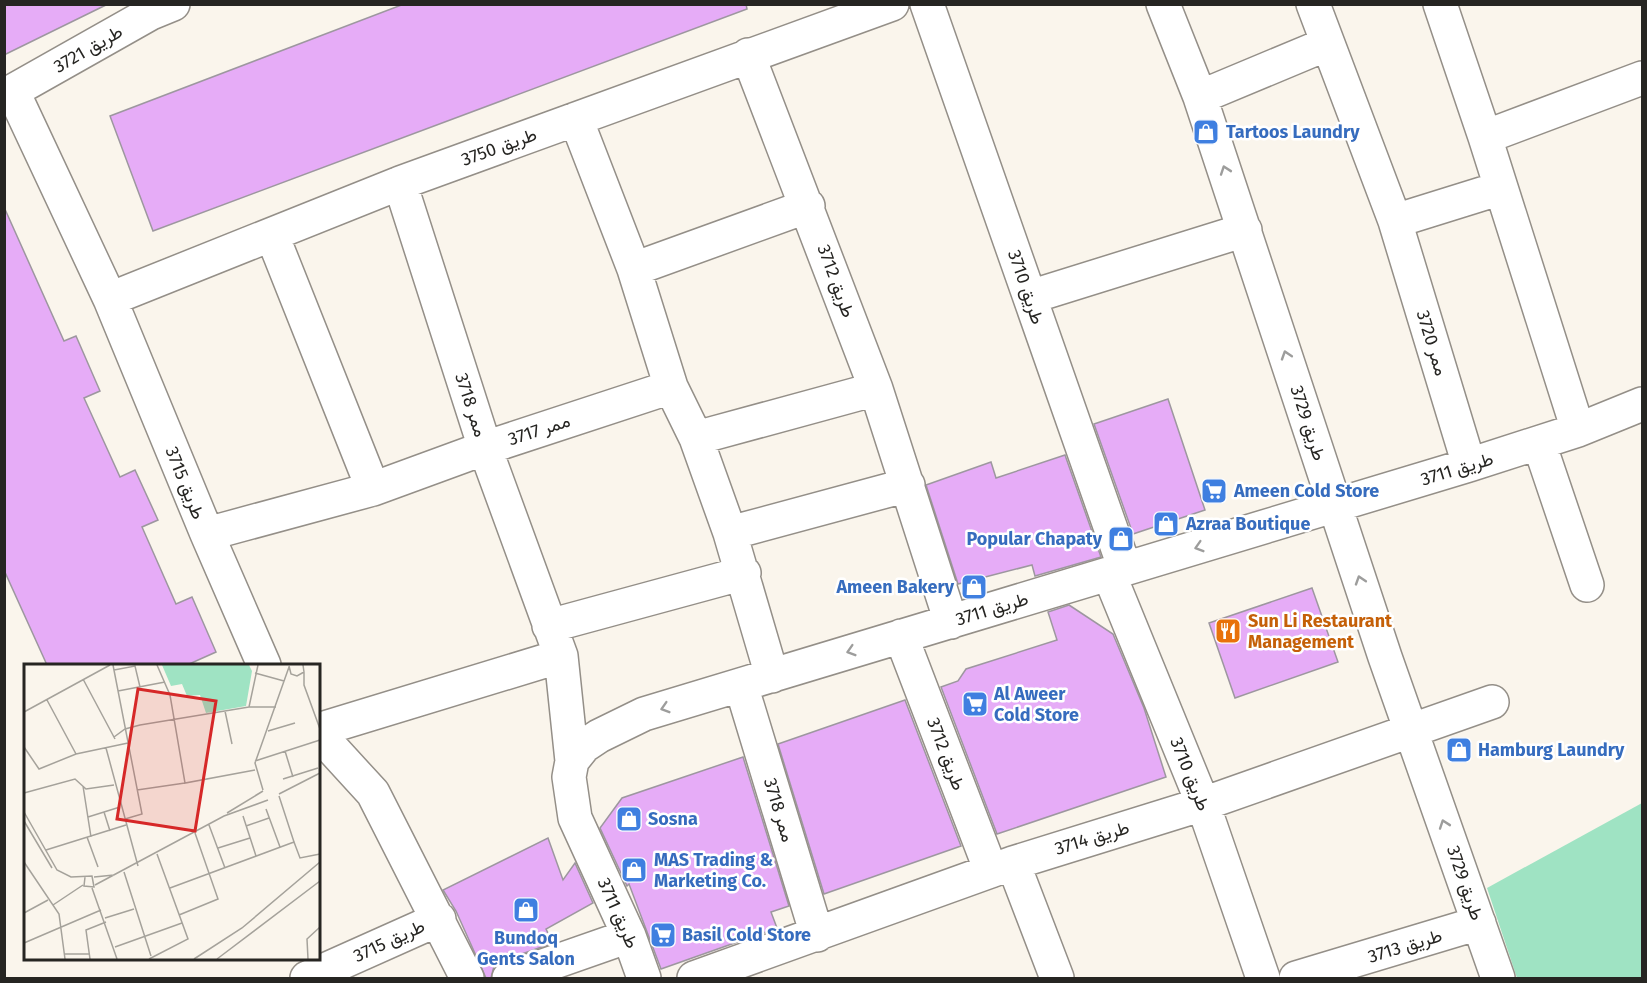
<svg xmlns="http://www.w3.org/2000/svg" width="1647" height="983" font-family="'Fira Sans',Vazirmatn,sans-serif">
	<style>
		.green { fill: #9fe3c3 }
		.building { fill: #e6acf7; stroke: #9d979f; stroke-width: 1.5 }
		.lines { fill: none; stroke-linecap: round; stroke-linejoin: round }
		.minor-casing { stroke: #948f88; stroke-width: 36 }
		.minor { stroke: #fff; stroke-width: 33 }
		.oneway { stroke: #9d9d9c }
		.labels { text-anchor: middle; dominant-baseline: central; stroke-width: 5; stroke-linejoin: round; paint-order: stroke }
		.street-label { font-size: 18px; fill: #262522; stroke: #fff }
		.shop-label { font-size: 18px; font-weight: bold; fill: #366cbe; stroke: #fff; text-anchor: start }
		.food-label { font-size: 18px; font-weight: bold; fill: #c56008; stroke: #fff; text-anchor: start }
		.inset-road { fill: none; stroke: #a5a29b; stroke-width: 1.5 }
		.view { fill: #d62828; fill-opacity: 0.15; stroke: #d62828; stroke-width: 3 }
		.inset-edge { fill: none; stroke: #262522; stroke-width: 3 }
	</style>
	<rect width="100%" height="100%" fill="#faf5ec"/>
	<!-- green -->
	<path class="green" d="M 1642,803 L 1642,978 L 1517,978 L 1487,888 Z"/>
	<!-- building -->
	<path class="building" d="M 4,4 L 108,4 L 4,55 Z
		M 404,4 L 746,4 L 747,9 L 153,231 L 110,116 Z
		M 4,207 L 64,341 L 76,336 L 100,391 L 84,398 L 120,477 L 135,470 L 158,520 L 142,527 L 176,604 L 192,597 L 216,652 L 187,665 L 47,665 L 4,570 Z
		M 1168,399 L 1205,510 L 1133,534 L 1094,424 Z
		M 1065,455 L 1101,557 L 1035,576 L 1032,565 L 958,584 L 926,485 L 991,462 L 996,478 Z
		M 1312,588 L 1338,662 L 1235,698 L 1209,623 Z
		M 1069,605 L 1113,634 L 1144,708 L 1166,777 L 997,834 L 941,687 L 958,681 L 966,669 L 1057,640 L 1048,612 Z
		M 905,700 L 961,846 L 824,894 L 778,744 Z
		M 743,757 L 789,906 L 771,912 L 777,928 L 661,969 L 629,884 L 627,886 L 600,828 L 622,798 Z
		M 548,838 L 563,880 L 575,863 L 593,903 L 546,929 L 553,943 L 502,961 L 494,966 L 491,978 L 486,978 L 456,911 L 443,890 Z"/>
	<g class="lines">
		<!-- minor casing -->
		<g class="minor-casing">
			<path id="minor" d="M 927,4 L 1125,569
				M 1163,4 L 1200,97 L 1385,657 L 1498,978
				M 1313,4 L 1395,221 L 1469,465
				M 1440,4 L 1485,137 L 1578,430
				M 748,55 L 876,389 L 951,622
				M 13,92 L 110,299 L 207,534 L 264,665
				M 4,96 L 151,13 L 173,4
				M 1200,97 L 1327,44
				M 576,119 L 634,269 L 671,387 L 696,438 L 730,533 L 772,676
				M 1485,137 L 1642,78
				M 400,183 L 485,448 L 561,656 L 572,761
				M 1395,221 L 1501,188
				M 272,235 L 373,489
				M 634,269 L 808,206
				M 1030,297 L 1245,230
				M 110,299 L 400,183 L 892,4
				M 696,438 L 876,389
				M 1539,443 L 1587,585
				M 730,533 L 908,485
				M 207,534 L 373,489 L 485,448 L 671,387
				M 1109,574 L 1203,804 L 1263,978
				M 549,626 L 744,573
				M 901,636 L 991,871
				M 741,685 L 817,935
				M 318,730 L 561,656
				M 318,733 L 373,793 L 467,978
				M 1013,863 L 1057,978
				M 307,978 L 439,919
				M 509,978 L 629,936
				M 644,978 L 629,936 L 575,818 L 569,777 L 572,761 L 584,746 L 599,736 L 644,714 L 1469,465 L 1578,430 L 1642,404
				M 694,978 L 1013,863 L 1203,804 L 1492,702
				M 1296,978 L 1479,923"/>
		</g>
		<!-- minor -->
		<use href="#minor" class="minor"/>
	</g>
	<!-- one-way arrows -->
	<defs><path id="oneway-chevron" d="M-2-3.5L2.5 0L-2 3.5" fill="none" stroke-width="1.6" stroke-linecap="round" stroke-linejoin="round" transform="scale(1.5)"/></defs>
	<g class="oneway">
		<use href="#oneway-chevron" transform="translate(1225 170) rotate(-109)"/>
		<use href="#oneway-chevron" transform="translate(1286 355) rotate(-108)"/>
		<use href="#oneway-chevron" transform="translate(1199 547) rotate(163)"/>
		<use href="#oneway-chevron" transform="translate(1360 580) rotate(-108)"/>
		<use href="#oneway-chevron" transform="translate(851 651) rotate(163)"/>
		<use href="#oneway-chevron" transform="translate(665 708) rotate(163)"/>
		<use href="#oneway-chevron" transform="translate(1444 824) rotate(-109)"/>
	</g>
	<!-- icons -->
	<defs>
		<g id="shop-square" transform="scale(1.35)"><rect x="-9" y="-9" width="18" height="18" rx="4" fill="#3f7fe0" stroke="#fff"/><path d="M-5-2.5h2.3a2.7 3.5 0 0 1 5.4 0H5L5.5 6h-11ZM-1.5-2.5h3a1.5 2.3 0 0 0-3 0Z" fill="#fff"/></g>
		<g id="supermarket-square" transform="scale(1.35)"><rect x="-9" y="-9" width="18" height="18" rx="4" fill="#3f7fe0" stroke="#fff"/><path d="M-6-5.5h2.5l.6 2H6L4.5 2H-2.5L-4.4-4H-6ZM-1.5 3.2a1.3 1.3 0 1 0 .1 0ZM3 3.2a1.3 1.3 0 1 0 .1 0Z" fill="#fff"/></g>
		<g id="restaurant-square" transform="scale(1.35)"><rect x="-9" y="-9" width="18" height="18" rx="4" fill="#e8710a" stroke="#fff"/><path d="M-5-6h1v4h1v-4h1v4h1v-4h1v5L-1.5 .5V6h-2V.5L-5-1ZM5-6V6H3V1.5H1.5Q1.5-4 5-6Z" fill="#fff"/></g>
	</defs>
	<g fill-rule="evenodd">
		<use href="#shop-square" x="1206" y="132"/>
		<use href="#supermarket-square" x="1214" y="491"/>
		<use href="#shop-square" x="1166" y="524"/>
		<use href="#shop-square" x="1121" y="539"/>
		<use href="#shop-square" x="974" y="587"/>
		<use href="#restaurant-square" x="1228" y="631"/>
		<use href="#supermarket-square" x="975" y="704"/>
		<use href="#shop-square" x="1459" y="750"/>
		<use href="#shop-square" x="629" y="819"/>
		<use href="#shop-square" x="634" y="870"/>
		<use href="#shop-square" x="526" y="910"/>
		<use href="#supermarket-square" x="663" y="935"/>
	</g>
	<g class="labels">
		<!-- street labels -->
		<g class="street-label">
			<text transform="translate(88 49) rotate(-30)">طريق 3721</text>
			<text transform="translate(499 147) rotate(-20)">طريق 3750</text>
			<text transform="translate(836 281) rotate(70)">طريق 3712</text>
			<text transform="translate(1026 287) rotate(71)">طريق 3710</text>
			<text transform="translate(1432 343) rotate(73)">ممر 3720</text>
			<text transform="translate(471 405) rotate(72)">ممر 3718</text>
			<text transform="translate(1308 423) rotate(72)">طريق 3729</text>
			<text transform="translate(539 430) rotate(-18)">ممر 3717</text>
			<text transform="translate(1457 469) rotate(-17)">طريق 3711</text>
			<text transform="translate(185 483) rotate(68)">طريق 3715</text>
			<text transform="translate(992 609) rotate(-17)">طريق 3711</text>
			<text transform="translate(946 754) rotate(69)">طريق 3712</text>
			<text transform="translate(1190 774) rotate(68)">طريق 3710</text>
			<text transform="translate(779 810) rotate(73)">ممر 3718</text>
			<text transform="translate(1092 838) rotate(-17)">طريق 3714</text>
			<text transform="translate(1465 883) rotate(71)">طريق 3729</text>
			<text transform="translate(618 913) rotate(66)">طريق 3711</text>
			<text transform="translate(389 941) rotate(-25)">طريق 3715</text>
			<text transform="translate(1405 946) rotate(-17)">طريق 3713</text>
		</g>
		<!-- shop labels -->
		<g class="shop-label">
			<text x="1226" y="132">Tartoos Laundry</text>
			<text x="1234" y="491">Ameen Cold Store</text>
			<text x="1186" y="524">Azraa Boutique</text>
			<text x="1102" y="539" text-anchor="end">Popular Chapaty</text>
			<text x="954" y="587" text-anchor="end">Ameen Bakery</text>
			<text x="994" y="694">Al Aweer<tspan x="994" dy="21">Cold Store</tspan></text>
			<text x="1478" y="750">Hamburg Laundry</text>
			<text x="648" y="819">Sosna</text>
			<text x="654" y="860">MAS Trading &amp;<tspan x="654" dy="21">Marketing Co.</tspan></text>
			<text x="682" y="935">Basil Cold Store</text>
			<text x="526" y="938" text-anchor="middle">Bundoq<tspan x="526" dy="21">Gents Salon</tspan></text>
		</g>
		<!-- food labels -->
		<g class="food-label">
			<text x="1248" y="621">Sun Li Restaurant<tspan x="1248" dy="21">Management</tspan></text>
		</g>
	</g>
	<!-- overview -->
	<g transform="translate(24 664)">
		<rect width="296" height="296" fill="#faf5ec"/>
		<path d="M 138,1 L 225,1 L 228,7 L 222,42 L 182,49 L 176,31 L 163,32 L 158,20 L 147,22 Z" fill="#9fe3c3"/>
		<path class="inset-road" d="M 89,1 L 118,150 L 101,155M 133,1 L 146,31 L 161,119 L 231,106M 265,2 L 267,10 L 273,12 L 280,8 L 279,1M 90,6 L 111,2 L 116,23M 280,8 L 280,21 L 296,65M 231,9 L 260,17M 59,15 L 91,75M 94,27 L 141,18M 23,36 L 52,90M 225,43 L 234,1M 201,47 L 208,80M 0,48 L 86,1M 244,67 L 271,59M 90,73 L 101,65 L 116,61 L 225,43 L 252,43M 0,83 L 15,105 L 52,90 L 104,79M 82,84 L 114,202M 261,87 L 269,113M 231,97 L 296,76M 259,115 L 294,104M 59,122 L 67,173M 113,126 L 161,119M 239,126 L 231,99 L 265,3M 0,129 L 51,115 L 62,125 L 90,121M 255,130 L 296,109M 242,145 L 256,183M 0,148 L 33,206 L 47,213 L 68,212 L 70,223 L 60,222 L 61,213M 80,148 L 86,167M 203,149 L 239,127M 219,152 L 232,192M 64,153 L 96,143M 0,157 L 28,204M 185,161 L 201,204M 222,162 L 245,154M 63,173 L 74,203M 270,178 L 276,194 L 296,190M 194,184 L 226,174M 22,186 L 102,161M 0,198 L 35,250 L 41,295M 100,208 L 127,292M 70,213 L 90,211M 71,221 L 200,152 L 244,136M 68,224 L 93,295M 146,224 L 270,178 L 255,132M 29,241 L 59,221M 0,249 L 24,236M 155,251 L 194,235 L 171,169M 81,254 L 110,245M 0,279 L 77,246M 91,283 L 158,259M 40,290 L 65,290M 66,295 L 62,266 L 82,258M 125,295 L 164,275 L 133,190M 170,295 L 218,264 L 296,198M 193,295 L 296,217M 284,295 L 283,275 L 296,263"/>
		<path class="view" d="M 114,25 L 192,37 L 171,167 L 93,155 Z"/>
		<rect width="296" height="296" class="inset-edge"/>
	</g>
	<!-- border -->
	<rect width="1647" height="983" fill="none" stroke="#262522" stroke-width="12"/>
</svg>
